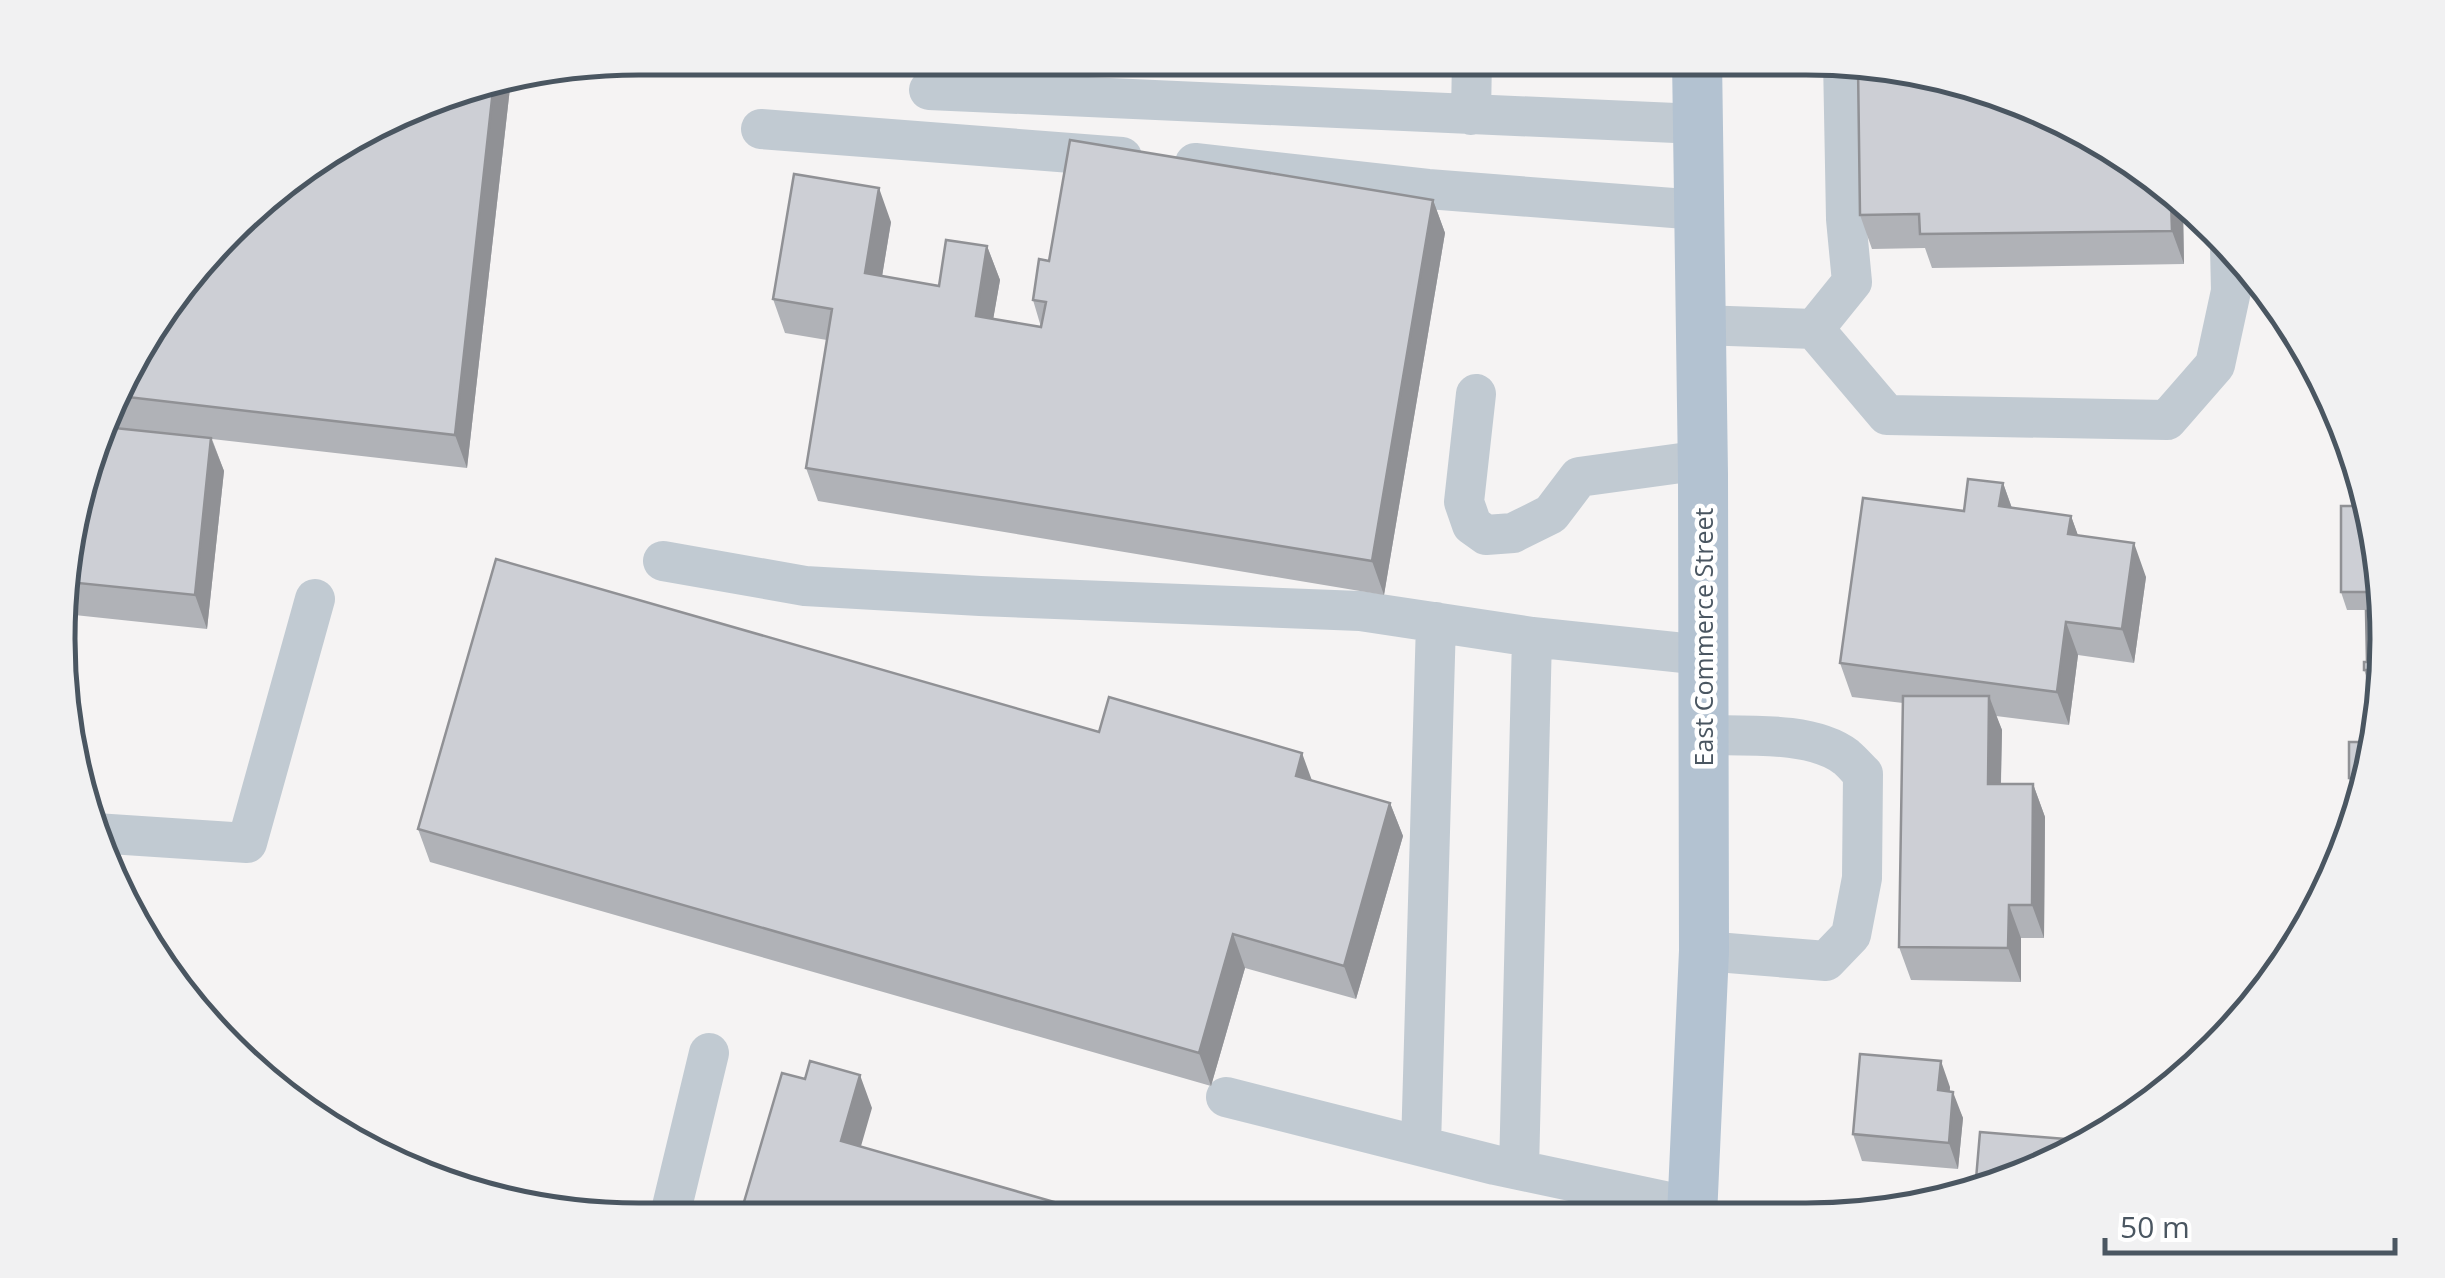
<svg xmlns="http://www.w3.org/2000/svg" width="2445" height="1278" font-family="'Open Sans',sans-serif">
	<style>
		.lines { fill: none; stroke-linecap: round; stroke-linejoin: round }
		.minor { stroke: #c1cad2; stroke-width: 40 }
		.major { stroke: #b3c2d1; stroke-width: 50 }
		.wall { fill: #b0b2b7 }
		.shaded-wall { fill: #909195 }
		.building { fill: #cdcfd5; stroke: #909195; stroke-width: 2.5 }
		.labels { text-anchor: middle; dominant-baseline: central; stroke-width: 9; stroke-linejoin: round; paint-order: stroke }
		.street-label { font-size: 25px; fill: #4a5661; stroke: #fff }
		.rim { fill: none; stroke: #4a5661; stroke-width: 5 }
	</style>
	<rect width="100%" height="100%" fill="#f5f3f3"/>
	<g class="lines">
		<!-- minor -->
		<path class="minor" d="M 929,90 L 1698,124
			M 1471,115 L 1472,58
			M 761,129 L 1122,157
			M 1195,163 L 1428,189 L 1699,210
			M 1700,325 L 1814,329 L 1852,282 L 1846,219 L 1843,59
			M 1814,329 L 1887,415 L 2167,420 L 2215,365 L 2231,291 L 2230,246
			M 1476,394 L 1464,502 L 1472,525 L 1486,535 L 1513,533 L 1551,514 L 1579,477 L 1703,460
			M 663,561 L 805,586 L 980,596 L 1360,611 L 1532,637 L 1703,655
			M 1704,735 C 1745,736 1812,731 1846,757 C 1852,762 1857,768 1863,774 L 1862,878 L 1851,935 L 1826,961 L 1704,951
			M 95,833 L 247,843 L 315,599
			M 1226,1097 L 1495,1165 L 1693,1207
			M 1421,1146 L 1436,622
			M 1519,1170 L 1532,637
			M 669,1219 L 709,1053"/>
		<!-- major -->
		<path class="major" d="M 1692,1216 L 1704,951 L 1703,474 L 1697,59"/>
	</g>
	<!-- wall -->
	<path class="wall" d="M 692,58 L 756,58 L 755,76 L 697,72 Z
		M 511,79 L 467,468 L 212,439 L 224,471 L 207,629 L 65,614 L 77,489 L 155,316 L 452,89 Z
		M 2064,118 L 2183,210 L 2184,264 L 1932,268 L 1925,248 L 1872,249 L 1860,215 Z
		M 1433,200 L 1445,233 L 1384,595 L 818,501 L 806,468 L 827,340 L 785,333 L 773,299 L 891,222 L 882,276 L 939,286 L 987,246 L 1000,280 L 993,319 L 1041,327 L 1033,300 L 1049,261 Z
		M 2003,483 L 2012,508 L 2071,516 L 2078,536 L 2146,577 L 2134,663 L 2078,655 L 2069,725 L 1996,716 L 2002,730 L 2001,784 L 2033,784 L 2045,817 L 2044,938 L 2021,938 L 2021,982 L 1911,980 L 1899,947 L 1903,703 L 1852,697 L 1840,663 L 1964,511 Z
		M 2364,506 L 2377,610 L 2347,610 L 2341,592 Z
		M 2364,670 L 2386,678 L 2377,712 L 2373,712 L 2367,694 L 2367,678 Z
		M 1099,732 L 1312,780 L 1390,803 L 1403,836 L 1356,999 L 1245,968 L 1211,1086 L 430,862 L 418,829 Z
		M 2369,742 L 2355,795 L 2349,778 Z
		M 1950,1087 L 1950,1091 L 1963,1118 L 1958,1169 L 1862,1161 L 1853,1134 Z"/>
	<!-- shaded-wall -->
	<path class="shaded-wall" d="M 748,58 L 756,58 L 755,76 Z
		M 511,79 L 467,468 L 455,435 L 494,81 Z
		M 879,188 L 891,222 L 877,307 L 865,273 Z
		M 1433,200 L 1445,233 L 1384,595 L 1372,561 Z
		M 2171,201 L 2183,210 L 2184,264 L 2172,231 Z
		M 987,246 L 1000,280 L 988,349 L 976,316 Z
		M 211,438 L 224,471 L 207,629 L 195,595 Z
		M 2003,483 L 2015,517 L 1999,506 Z
		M 2071,516 L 2083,549 L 2068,534 Z
		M 2134,543 L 2146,577 L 2134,663 L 2122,629 Z
		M 2066,622 L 2078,655 L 2069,725 L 2057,692 Z
		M 1989,696 L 2002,730 L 2000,817 L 1988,784 Z
		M 1302,753 L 1314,786 L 1296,776 Z
		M 2033,784 L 2045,817 L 2044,938 L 2032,905 Z
		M 1390,803 L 1403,836 L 1356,999 L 1344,966 Z
		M 2009,905 L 2021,938 L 2021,982 L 2008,948 Z
		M 1233,934 L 1245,968 L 1211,1086 L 1199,1053 Z
		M 1941,1061 L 1950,1087 L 1947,1116 L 1938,1090 Z
		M 860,1075 L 872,1108 L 853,1174 L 841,1141 Z
		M 1953,1092 L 1963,1118 L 1958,1169 L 1949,1143 Z"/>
	<!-- building -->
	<path class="building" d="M 1858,66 L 1871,66 L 2064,118 L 2171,201 L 2172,231 L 1920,234 L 1919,214 L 1860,215 Z
		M 494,81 L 455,435 L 119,396 L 155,316 L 285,178 L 452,89 Z
		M 1070,140 L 1433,200 L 1372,561 L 806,468 L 832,309 L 773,299 L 794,174 L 879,188 L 865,273 L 939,286 L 946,240 L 987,246 L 976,316 L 1041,327 L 1046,302 L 1033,300 L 1039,259 L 1049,261 Z
		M 105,427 L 211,438 L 195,595 L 68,582 L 77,489 Z
		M 2356,469 L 2359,469 L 2361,487 L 2359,487 Z
		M 1968,479 L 2003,483 L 1999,506 L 2071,516 L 2068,534 L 2134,543 L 2122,629 L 2066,622 L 2057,692 L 1840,663 L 1863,498 L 1964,511 Z
		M 2341,506 L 2364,506 L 2375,592 L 2341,592 Z
		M 496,559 L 1099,732 L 1109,697 L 1302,753 L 1296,776 L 1390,803 L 1344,966 L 1233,934 L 1199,1053 L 418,829 Z
		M 2377,610 L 2386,678 L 2382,694 L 2367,694 L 2367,670 L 2364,670 L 2364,662 L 2367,662 L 2366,611 Z
		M 1903,696 L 1989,696 L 1988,784 L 2033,784 L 2032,905 L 2009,905 L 2008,948 L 1899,947 Z
		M 2372,712 L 2377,712 L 2371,733 Z
		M 2349,742 L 2369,742 L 2359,778 L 2349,778 Z
		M 1860,1054 L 1941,1061 L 1938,1090 L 1953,1092 L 1949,1143 L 1853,1134 Z
		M 810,1061 L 860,1075 L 841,1141 L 1110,1218 L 739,1219 L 782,1073 L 805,1079 Z
		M 2097,1123 L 2117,1125 L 2096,1137 Z
		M 1980,1132 L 2090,1141 L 2028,1176 L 1975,1191 Z"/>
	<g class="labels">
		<!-- street labels -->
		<g class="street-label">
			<text transform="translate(1703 637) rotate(-90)">East Commerce Street</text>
		</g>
	</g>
	<!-- crop -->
	<path d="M0 0H2445V1278H0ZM639 75H1806A564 564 0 0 1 2370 639V639A564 564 0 0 1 1806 1203H639A564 564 0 0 1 75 639V639A564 564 0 0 1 639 75Z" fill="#f1f1f2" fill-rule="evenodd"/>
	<path class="rim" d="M639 75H1806A564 564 0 0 1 2370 639V639A564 564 0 0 1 1806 1203H639A564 564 0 0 1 75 639V639A564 564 0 0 1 639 75Z"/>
	<!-- scale -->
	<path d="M2105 1238v15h290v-15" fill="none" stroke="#4a5661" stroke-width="5"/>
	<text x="2120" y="1238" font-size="30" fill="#4a5661" stroke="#ffffff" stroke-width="8" paint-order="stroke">50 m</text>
</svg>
